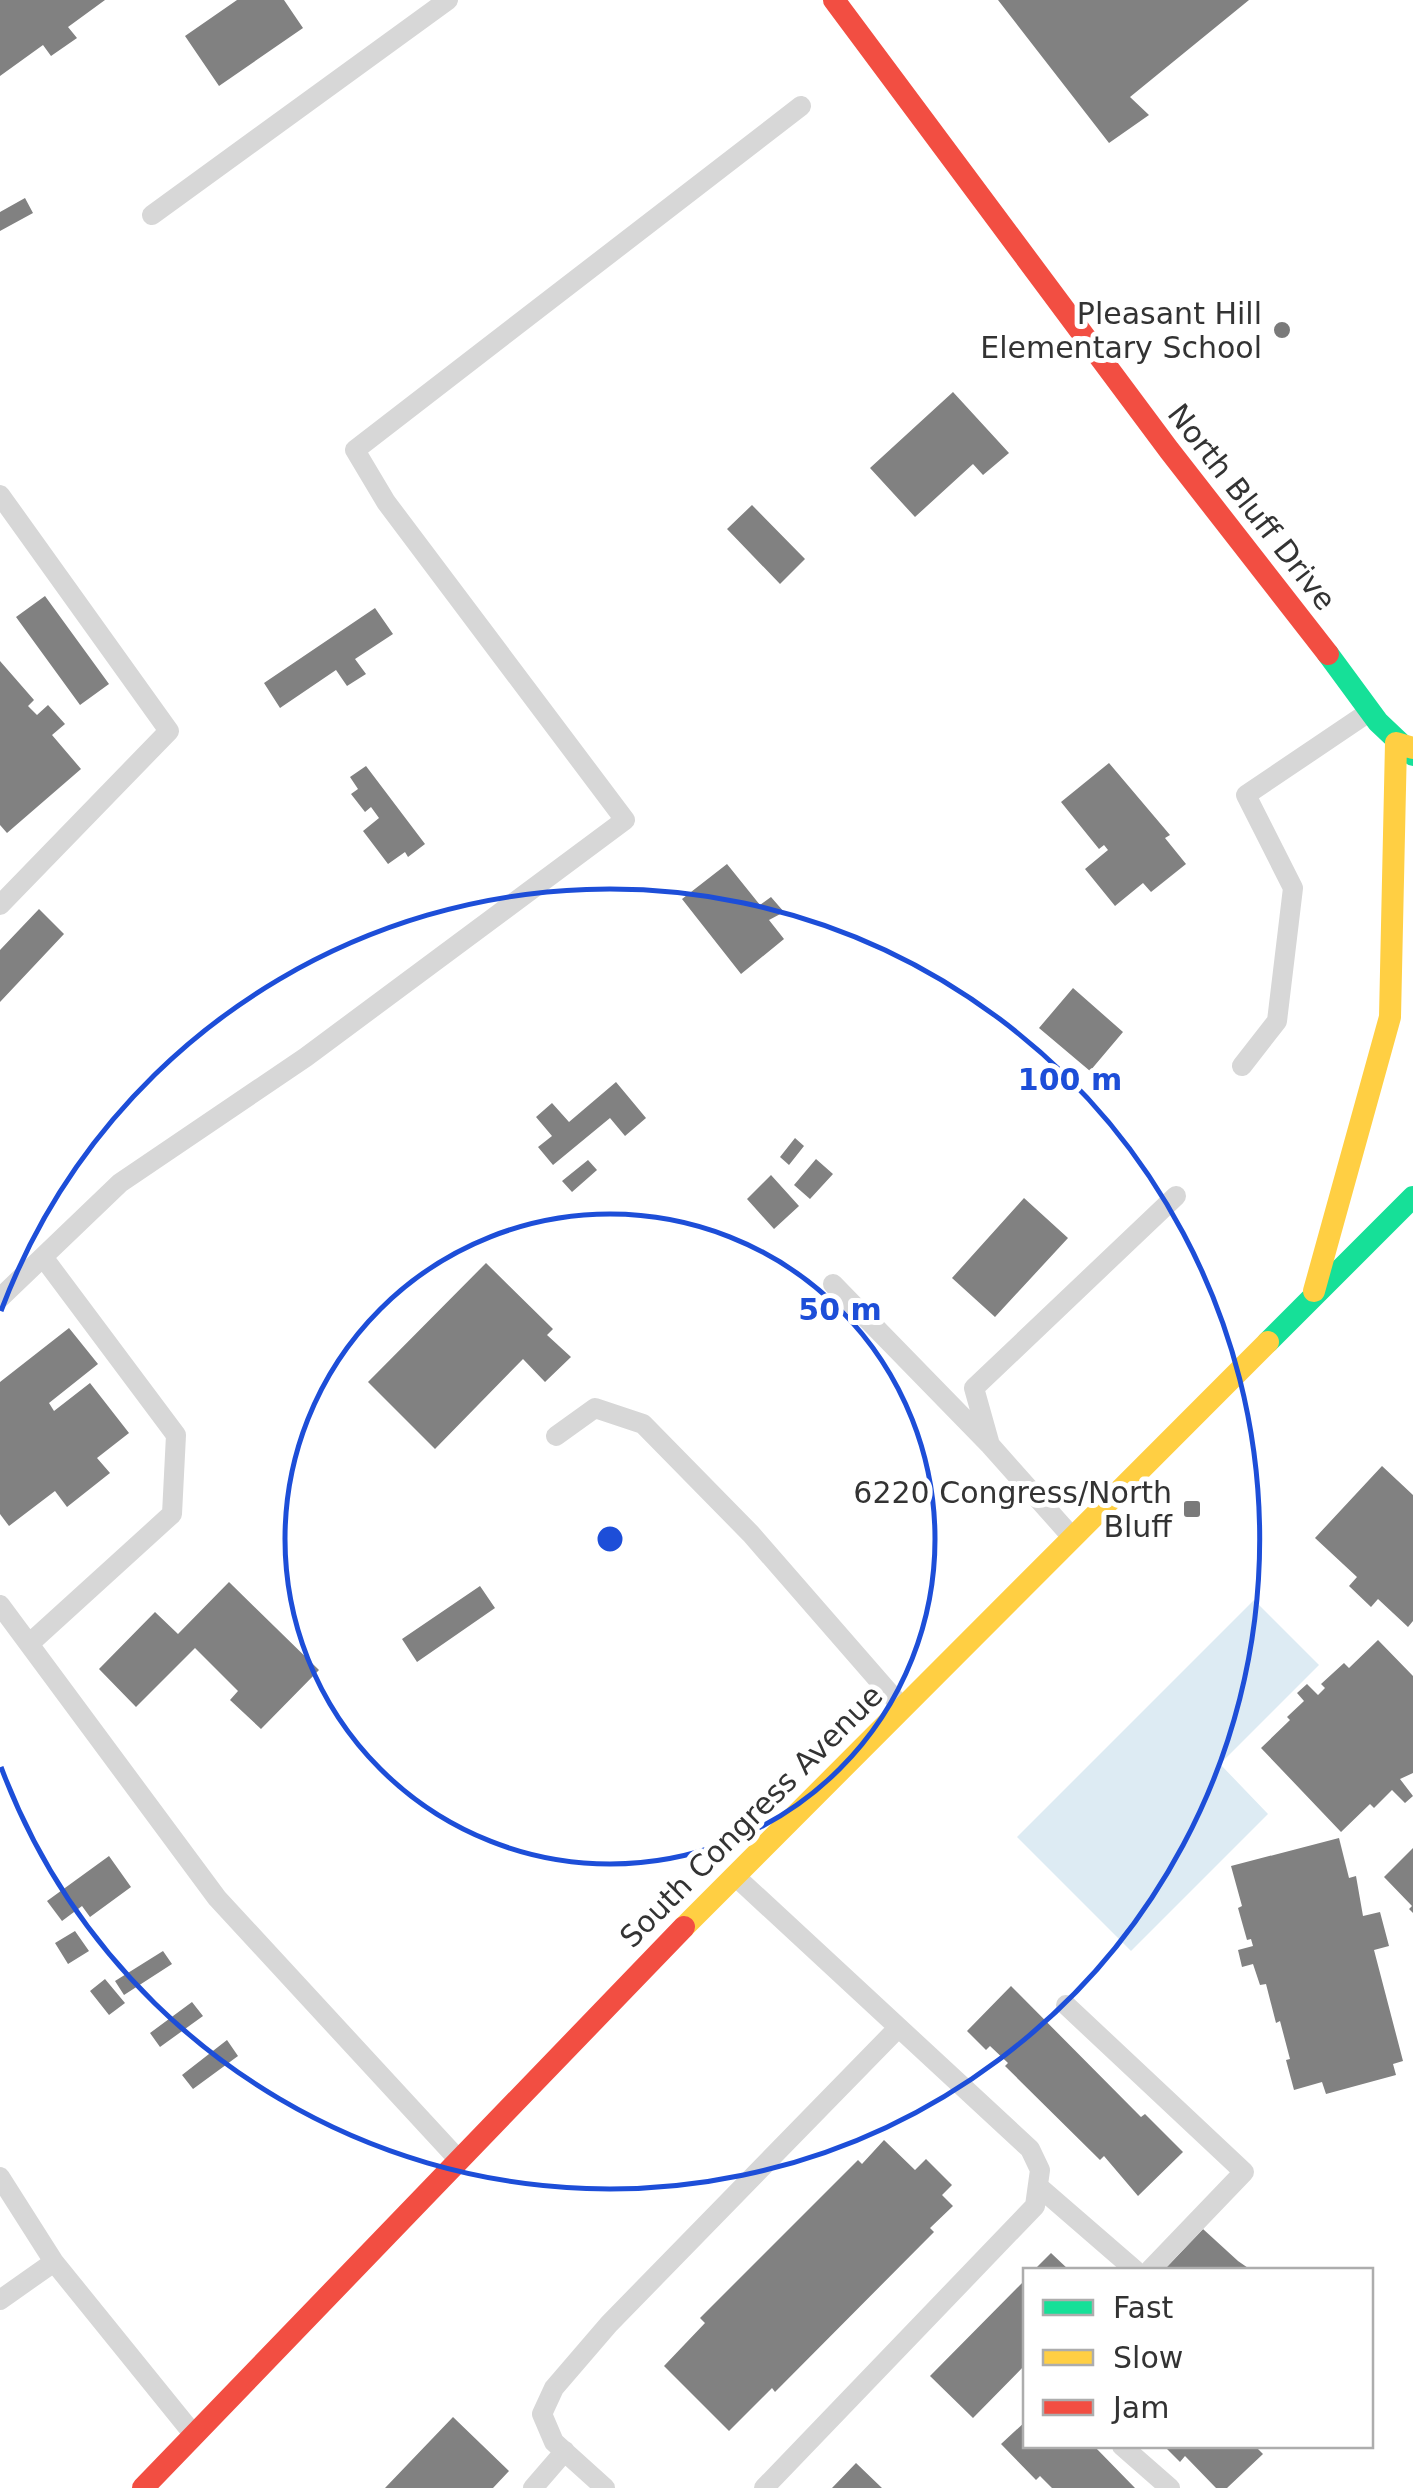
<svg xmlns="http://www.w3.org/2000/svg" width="1413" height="2488" font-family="'DejaVu Sans',sans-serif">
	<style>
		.water { fill: #ddebf3 }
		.building { fill: #818181 }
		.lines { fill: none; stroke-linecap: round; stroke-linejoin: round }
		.lane { stroke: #d7d7d7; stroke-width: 20 }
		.fast { stroke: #16e098; stroke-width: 22 }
		.slow { stroke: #ffcf43; stroke-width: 22 }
		.jam { stroke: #f24e42; stroke-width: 22 }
		.ring { fill: none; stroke: #1d4ed8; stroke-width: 5 }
		.poi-dot { fill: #7a7a7a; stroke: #fff; stroke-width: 4 }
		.labels { text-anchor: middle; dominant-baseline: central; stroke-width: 10; stroke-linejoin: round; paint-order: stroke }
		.poi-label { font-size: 30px; fill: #333; stroke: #fff; text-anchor: end }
		.street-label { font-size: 30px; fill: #333; stroke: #fff }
		.centre { fill: #1d4ed8; stroke: #fff; stroke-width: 5 }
		.ring-label { font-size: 30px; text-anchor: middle; font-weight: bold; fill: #1d4ed8; stroke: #fff; stroke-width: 10; stroke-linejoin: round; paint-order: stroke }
	</style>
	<rect width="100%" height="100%" fill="#fff"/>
	<!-- water -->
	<path class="water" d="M 1254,1600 L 1319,1665 L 1220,1764 L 1268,1814 L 1131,1951 L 1017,1837 Z"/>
	<!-- building -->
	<path class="building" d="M 0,0 L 105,0 L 68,27 L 77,38 L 51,56 L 43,45 L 0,76 Z
		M 237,0 L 284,0 L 303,28 L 219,86 L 185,36 Z
		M 998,0 L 1249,0 L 1130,97 L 1149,115 L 1109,143 Z
		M 25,198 L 33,213 L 0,231 L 0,212 Z
		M 953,392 L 1009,453 L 983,475 L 973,464 L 915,517 L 870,468 Z
		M 752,505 L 805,559 L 780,584 L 727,529 Z
		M 45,596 L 109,684 L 80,705 L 16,617 Z
		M 375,608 L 393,634 L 355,659 L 366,674 L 347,686 L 336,670 L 280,708 L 264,683 Z
		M 0,661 L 34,700 L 28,706 L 37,715 L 48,705 L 65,724 L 52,735 L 81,769 L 7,833 L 0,825 Z
		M 1109,763 L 1170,835 L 1165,838 L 1186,864 L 1151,892 L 1143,883 L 1115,906 L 1085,869 L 1108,850 L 1104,845 L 1099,849 L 1061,802 Z
		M 366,766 L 425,844 L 408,857 L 405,852 L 388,864 L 363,831 L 379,818 L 371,807 L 365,812 L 351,794 L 358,789 L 350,777 Z
		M 727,864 L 760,905 L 771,897 L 784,912 L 769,920 L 784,939 L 741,974 L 682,899 Z
		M 39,909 L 64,934 L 0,1002 L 0,950 Z
		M 1073,988 L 1123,1032 L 1090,1071 L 1039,1028 Z
		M 616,1082 L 646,1118 L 625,1136 L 610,1118 L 553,1165 L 538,1147 L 552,1136 L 536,1117 L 552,1103 L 569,1122 Z
		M 795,1138 L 804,1146 L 789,1165 L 780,1157 Z
		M 816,1159 L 833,1174 L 810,1199 L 794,1185 Z
		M 588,1160 L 597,1170 L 572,1192 L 562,1181 Z
		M 771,1175 L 799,1206 L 774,1229 L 747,1199 Z
		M 1024,1198 L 1068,1238 L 995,1317 L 952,1278 Z
		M 486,1263 L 553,1329 L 547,1335 L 571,1357 L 545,1382 L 523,1359 L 435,1449 L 368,1382 Z
		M 69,1328 L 98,1364 L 49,1403 L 54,1411 L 90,1383 L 129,1433 L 97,1458 L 110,1473 L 67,1507 L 55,1491 L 9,1526 L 0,1514 L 0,1382 Z
		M 1382,1466 L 1413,1495 L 1413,1621 L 1408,1627 L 1378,1599 L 1371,1607 L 1349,1586 L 1357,1577 L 1315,1538 Z
		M 229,1582 L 319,1670 L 261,1729 L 230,1700 L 238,1691 L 195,1648 L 136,1707 L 99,1669 L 155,1612 L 178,1634 Z
		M 480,1586 L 495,1608 L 417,1662 L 402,1639 Z
		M 1378,1640 L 1413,1676 L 1413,1773 L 1400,1779 L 1413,1796 L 1405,1803 L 1392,1790 L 1374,1808 L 1370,1804 L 1341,1832 L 1261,1748 L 1290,1720 L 1287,1717 L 1304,1701 L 1297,1693 L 1307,1684 L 1318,1695 L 1325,1688 L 1321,1684 L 1344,1663 L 1349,1668 Z
		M 1339,1838 L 1349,1878 L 1356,1876 L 1363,1916 L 1380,1912 L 1389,1946 L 1374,1950 L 1403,2061 L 1393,2064 L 1396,2075 L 1326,2094 L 1322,2082 L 1294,2090 L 1286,2060 L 1290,2059 L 1280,2021 L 1276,2023 L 1266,1984 L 1260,1985 L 1253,1964 L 1242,1967 L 1238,1950 L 1253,1946 L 1251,1939 L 1247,1940 L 1238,1908 L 1242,1906 L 1231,1866 Z
		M 1413,1848 L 1413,1913 L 1409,1909 L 1412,1906 L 1384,1877 Z
		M 109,1856 L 131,1887 L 90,1917 L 82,1906 L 62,1921 L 47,1901 Z
		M 75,1931 L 89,1951 L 68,1964 L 55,1943 Z
		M 163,1951 L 172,1964 L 124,1995 L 115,1981 Z
		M 105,1979 L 125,2003 L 109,2015 L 90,1991 Z
		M 1011,1986 L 1141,2117 L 1145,2114 L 1183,2152 L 1138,2196 L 1104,2156 L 1100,2160 L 1005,2066 L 1008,2063 L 990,2046 L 986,2050 L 967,2031 Z
		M 192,2002 L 203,2016 L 160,2047 L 150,2033 Z
		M 227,2040 L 238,2056 L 193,2089 L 182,2075 Z
		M 884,2140 L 915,2170 L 926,2159 L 952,2185 L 942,2195 L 953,2206 L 930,2228 L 934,2232 L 775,2392 L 772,2388 L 729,2431 L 664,2366 L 705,2323 L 700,2318 L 858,2160 L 862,2164 Z
		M 1203,2229 L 1238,2261 L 1251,2270 L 1164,2270 Z
		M 1051,2253 L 1069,2270 L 1034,2270 Z
		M 1026,2279 L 1026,2364 L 973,2418 L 930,2376 Z
		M 453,2417 L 509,2471 L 493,2488 L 385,2488 Z
		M 1026,2421 L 1026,2446 L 1094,2446 L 1135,2488 L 1052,2488 L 1040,2476 L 1036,2480 L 1001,2444 Z
		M 1164,2446 L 1255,2446 L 1263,2454 L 1227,2488 L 1216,2488 L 1185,2456 L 1180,2462 Z
		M 856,2463 L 882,2488 L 832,2488 Z"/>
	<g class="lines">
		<!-- lane -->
		<path class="lane" d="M 152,215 L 448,0
			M 0,495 L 169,731 L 0,905
			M 1242,1066 L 1277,1021 L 1293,888 L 1246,795 L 1369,712
			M 833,1284 L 989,1444
			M 0,1298 L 120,1183 L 306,1057 L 625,820 L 386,502 L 355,450 L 801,106
			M 556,1436 L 595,1408 L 643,1424 L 751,1534 L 900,1705
			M 1072,1537 L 990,1445 L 974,1388 L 1176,1196
			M 0,1605 L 217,1898 L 457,2158
			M 29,1644 L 172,1514 L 176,1435 L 43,1257
			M 735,1876 L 1030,2149 L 1040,2170 L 1035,2206 L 764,2488
			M 1066,2005 L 1244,2172 L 1150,2270
			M 0,2177 L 54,2262 L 194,2435
			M 1038,2186 L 1135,2270
			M 0,2300 L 54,2262
			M 1122,2446 L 1170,2488
			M 533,2488 L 565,2451
			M 605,2488 L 554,2442 L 542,2414 L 554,2388 L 609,2324 L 898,2028"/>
		<!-- fast -->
		<path class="fast" d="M 1328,654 L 1378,722 L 1413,755
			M 1268,1342 L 1413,1197"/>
		<!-- slow -->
		<path class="slow" d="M 1314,1291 L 1390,1017 L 1396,743 L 1413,748
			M 684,1927 L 1268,1342"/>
		<!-- jam -->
		<path class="jam" d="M 834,0 L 1169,450 L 1328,654
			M 143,2488 L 684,1927"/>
	</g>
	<!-- distance rings -->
	<g class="ring">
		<circle cx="610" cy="1539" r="325"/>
		<path d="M1 1311A650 650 0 1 1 1 1767"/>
	</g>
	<!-- markers -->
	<g class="poi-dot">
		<circle cx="1282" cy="330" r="10"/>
		<rect x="1182" y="1499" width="20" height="20" rx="5"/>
	</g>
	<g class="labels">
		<!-- poi labels -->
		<g class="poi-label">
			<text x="1262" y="313">Pleasant Hill<tspan x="1262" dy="34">Elementary School</tspan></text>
			<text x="1172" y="1492">6220 Congress/North<tspan x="1172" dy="34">Bluff</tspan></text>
		</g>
		<!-- street labels -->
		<g class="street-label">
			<text transform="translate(1252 507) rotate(52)">North Bluff Drive</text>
			<text transform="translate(751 1816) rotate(-45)">South Congress Avenue</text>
		</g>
	</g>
	<circle cx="610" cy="1539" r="15" class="centre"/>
	<g class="ring-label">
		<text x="1070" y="1090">100 m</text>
		<text x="840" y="1320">50 m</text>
	</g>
	<!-- legend -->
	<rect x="1023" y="2268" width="350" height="180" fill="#ffffff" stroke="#adadad" stroke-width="2.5"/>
	<rect x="1043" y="2300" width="50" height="15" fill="#16e098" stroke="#adadad" stroke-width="2.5"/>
	<text x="1113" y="2318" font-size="30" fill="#333333">Fast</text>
	<rect x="1043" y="2350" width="50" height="15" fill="#ffcf43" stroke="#adadad" stroke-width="2.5"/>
	<text x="1113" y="2368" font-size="30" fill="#333333">Slow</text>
	<rect x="1043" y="2400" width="50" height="15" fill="#f24e42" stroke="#adadad" stroke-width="2.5"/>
	<text x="1113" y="2418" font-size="30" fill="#333333">Jam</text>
</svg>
